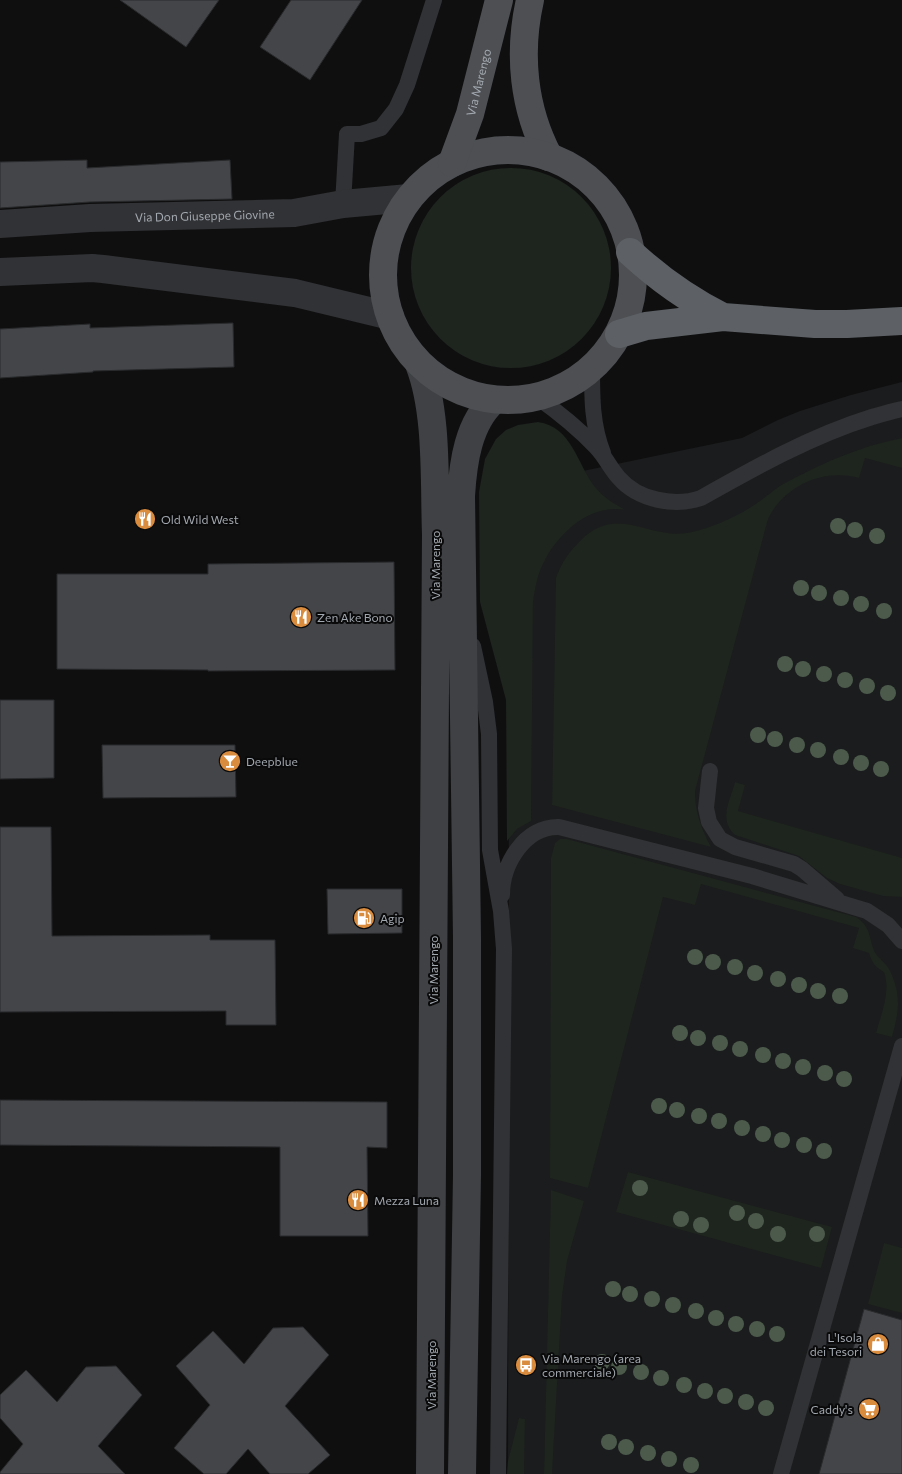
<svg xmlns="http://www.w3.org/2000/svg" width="902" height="1474" font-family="Commissioner,sans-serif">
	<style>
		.built { fill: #1b1c1d }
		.green { fill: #1e241e }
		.building { fill: #434548; stroke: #292a2c }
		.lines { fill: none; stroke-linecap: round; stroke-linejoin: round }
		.lane { stroke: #313235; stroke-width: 16 }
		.street { stroke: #313235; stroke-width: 28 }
		.secondary { stroke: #3f4144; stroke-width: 28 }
		.primary { stroke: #4d4f53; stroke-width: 28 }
		.highway { stroke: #5d6165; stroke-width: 28 }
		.tree { fill: #4c5a4b }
		.labels { text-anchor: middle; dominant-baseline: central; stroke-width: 4; stroke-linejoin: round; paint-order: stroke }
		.street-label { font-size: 12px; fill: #a2a8af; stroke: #0a0a0b }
		.poi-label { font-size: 12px; fill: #a2a8af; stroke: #0a0a0b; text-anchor: start }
	</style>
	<rect width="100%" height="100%" fill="#0f0f10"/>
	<!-- built -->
	<path class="built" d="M 902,382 L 902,1474 L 508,1474 L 509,706 L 482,492 L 742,438 L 778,420 L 800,411 L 851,395 Z"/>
	<!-- green -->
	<path class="green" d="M411 268a100 100 0 1 1 200 0a100 100 0 1 1-200 0Z
		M 538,422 C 572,427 576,462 595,487 C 603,497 614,504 626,510 C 590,503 557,534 543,564 C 537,576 535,589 533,602 L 531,821 L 517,829 L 507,841 L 506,700 L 480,602 L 479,492 L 485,459 L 496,439 L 506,430 L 518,425 Z
		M 902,438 L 902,468 L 865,458 L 859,478 C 823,468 784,486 768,519 L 695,791 C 695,812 701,828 711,847 L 552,805 L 556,578 C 561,563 569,552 580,541 C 619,502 649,542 692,532 C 715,527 745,513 764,498 C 771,493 777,487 785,483 C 822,463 861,446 902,438 Z
		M 735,782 L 745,785 L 738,811 L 902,858 L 902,897 L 883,896 L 840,884 L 827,878 L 799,856 L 735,835 C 718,819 730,801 735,782 Z
		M 560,839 L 567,839 L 856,917 C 873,928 868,940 876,954 C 880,960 886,963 889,969 C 902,994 899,1012 892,1037 L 876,1033 C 881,1014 891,992 884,972 C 875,967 872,963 869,953 L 853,948 L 859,928 L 701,884 L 695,905 L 663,897 L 588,1188 L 550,1178 L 551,858 L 555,843 Z
		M 628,1172 L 832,1227 L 821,1268 L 616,1212 Z
		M 551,1190 L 584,1201 L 567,1261 L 562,1296 L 552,1474 L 544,1474 Z
		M 884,1243 L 902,1248 L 902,1313 L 868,1304 Z
		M 519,1418 L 525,1419 L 524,1474 L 507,1474 L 508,1461 Z"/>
	<!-- building -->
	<path class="building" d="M 120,0 L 219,0 L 186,47 Z
		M 291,0 L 362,0 L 310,80 L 260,47 Z
		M 87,160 L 87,168 L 230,160 L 232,199 L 90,202 L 0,208 L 0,162 Z
		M 233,323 L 234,367 L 93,371 L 93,372 L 0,378 L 0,329 L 90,324 L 90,328 Z
		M 394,562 L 395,670 L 208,671 L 208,670 L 57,669 L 57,574 L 208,574 L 208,564 Z
		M 0,700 L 54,700 L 54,778 L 0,779 Z
		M 102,745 L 235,745 L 236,797 L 103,798 Z
		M 0,827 L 51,827 L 52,936 L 210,935 L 210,940 L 275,940 L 276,1025 L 226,1025 L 226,1011 L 0,1012 Z
		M 327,889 L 402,889 L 402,933 L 328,934 Z
		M 0,1100 L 387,1102 L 387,1148 L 367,1147 L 368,1236 L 280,1236 L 280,1147 L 0,1145 Z
		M 864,1309 L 902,1320 L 902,1474 L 819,1474 Z
		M 303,1327 L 329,1355 L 285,1406 L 330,1455 L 308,1474 L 270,1474 L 248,1449 L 226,1474 L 204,1474 L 174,1448 L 210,1405 L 176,1366 L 213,1331 L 244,1364 L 273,1328 Z
		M 116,1366 L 142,1395 L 98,1446 L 125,1474 L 0,1474 L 0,1472 L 23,1444 L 0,1418 L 0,1395 L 26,1370 L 57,1402 L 86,1367 Z"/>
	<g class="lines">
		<!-- lane -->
		<path class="lane" d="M 343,204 L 347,134 L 361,134 L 381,128 L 396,109 L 407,85 L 434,0
			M 592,368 C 592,398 592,425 603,453
			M 537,397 C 558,412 578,428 596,447 C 605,456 610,468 619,478 C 638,500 674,507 701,498 C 756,467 811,436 872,417 C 882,414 892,411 902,409
			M 473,646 L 485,702 L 489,734 L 490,850 L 501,911 L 504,949 L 498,1474
			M 710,771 L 706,808 L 709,822 L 720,839 L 735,847 L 794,864 L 802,869 L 837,899
			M 502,895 C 502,864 525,826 559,827 L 752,876 L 867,911 L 888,925 L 902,941
			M 781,1474 L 902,1046"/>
		<!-- street -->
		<g class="street">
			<path id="s1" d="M 0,224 L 90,218 L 294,213 L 343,204 L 409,198"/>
			<path d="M 0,272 L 92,268 L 103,269 L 295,293 L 390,316"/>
		</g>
		<!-- secondary -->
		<path class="secondary" d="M 419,364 C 438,412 434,482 436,534 L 430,1474
			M 462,1474 L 467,1175 L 467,938 L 461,496 C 463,463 468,423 494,400"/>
		<!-- primary -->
		<g class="primary">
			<path d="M 530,0 C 518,53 523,108 549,157"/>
			<circle cx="508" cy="275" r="125"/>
			<path id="s2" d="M 452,163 L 470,114 L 499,0"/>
		</g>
		<!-- highway -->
		<path class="highway" d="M 630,252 C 658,278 689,300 723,317
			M 619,334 L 646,326 L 723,317 L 815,324 L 847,324 L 902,321"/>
	</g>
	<!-- trees -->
	<g class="tree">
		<circle cx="838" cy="526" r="8"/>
		<circle cx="855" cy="530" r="8"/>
		<circle cx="877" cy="536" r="8"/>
		<circle cx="801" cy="588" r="8"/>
		<circle cx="819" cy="593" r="8"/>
		<circle cx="841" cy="598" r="8"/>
		<circle cx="861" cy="604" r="8"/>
		<circle cx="884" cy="611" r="8"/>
		<circle cx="785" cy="664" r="8"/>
		<circle cx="803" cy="669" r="8"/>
		<circle cx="824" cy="674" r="8"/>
		<circle cx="845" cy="680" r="8"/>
		<circle cx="867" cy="686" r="8"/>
		<circle cx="888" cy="693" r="8"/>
		<circle cx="758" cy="735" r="8"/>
		<circle cx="775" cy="739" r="8"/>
		<circle cx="797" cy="745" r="8"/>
		<circle cx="818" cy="750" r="8"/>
		<circle cx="841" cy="757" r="8"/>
		<circle cx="861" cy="763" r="8"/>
		<circle cx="881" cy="769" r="8"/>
		<circle cx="695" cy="957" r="8"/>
		<circle cx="713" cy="962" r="8"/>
		<circle cx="735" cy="967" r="8"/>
		<circle cx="755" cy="973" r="8"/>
		<circle cx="778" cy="979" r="8"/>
		<circle cx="799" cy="985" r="8"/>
		<circle cx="818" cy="991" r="8"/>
		<circle cx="840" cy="996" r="8"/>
		<circle cx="680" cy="1033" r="8"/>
		<circle cx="698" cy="1038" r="8"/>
		<circle cx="720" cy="1043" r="8"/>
		<circle cx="740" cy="1049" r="8"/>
		<circle cx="763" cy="1055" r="8"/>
		<circle cx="783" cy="1061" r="8"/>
		<circle cx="803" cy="1067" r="8"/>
		<circle cx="825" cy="1073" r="8"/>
		<circle cx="844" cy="1079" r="8"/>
		<circle cx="659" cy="1106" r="8"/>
		<circle cx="677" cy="1110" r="8"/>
		<circle cx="699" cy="1116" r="8"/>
		<circle cx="719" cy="1121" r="8"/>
		<circle cx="742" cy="1128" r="8"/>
		<circle cx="763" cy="1134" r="8"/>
		<circle cx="782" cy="1140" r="8"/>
		<circle cx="804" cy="1145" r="8"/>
		<circle cx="824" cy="1151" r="8"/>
		<circle cx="640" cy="1188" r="8"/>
		<circle cx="737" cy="1213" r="8"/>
		<circle cx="681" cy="1219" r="8"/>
		<circle cx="756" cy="1221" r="8"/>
		<circle cx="701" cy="1225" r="8"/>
		<circle cx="778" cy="1234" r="8"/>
		<circle cx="817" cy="1234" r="8"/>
		<circle cx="613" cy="1289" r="8"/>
		<circle cx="630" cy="1294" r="8"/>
		<circle cx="652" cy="1299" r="8"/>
		<circle cx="673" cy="1305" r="8"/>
		<circle cx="696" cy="1311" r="8"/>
		<circle cx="716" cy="1318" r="8"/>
		<circle cx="736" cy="1324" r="8"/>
		<circle cx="757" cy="1329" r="8"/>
		<circle cx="777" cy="1334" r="8"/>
		<circle cx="602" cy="1362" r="8"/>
		<circle cx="619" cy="1367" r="8"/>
		<circle cx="641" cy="1372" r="8"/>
		<circle cx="661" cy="1378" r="8"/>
		<circle cx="684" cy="1385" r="8"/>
		<circle cx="705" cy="1391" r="8"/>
		<circle cx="725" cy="1396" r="8"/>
		<circle cx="746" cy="1402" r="8"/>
		<circle cx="766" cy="1408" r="8"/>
		<circle cx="609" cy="1442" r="8"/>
		<circle cx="626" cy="1447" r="8"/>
		<circle cx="648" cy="1453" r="8"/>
		<circle cx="669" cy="1459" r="8"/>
		<circle cx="691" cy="1465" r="8"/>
	</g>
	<!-- icons -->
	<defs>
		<g id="restaurant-disc" transform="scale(1.125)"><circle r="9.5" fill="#d98b3e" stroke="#0a0a0b"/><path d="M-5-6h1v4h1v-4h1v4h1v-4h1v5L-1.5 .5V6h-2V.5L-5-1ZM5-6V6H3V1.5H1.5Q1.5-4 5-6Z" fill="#fff"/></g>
		<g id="bar-disc" transform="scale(1.125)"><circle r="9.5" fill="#d98b3e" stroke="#0a0a0b"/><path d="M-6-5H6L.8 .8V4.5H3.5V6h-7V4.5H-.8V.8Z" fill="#fff"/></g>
		<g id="fuel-disc" transform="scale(1.125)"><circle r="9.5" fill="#d98b3e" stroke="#0a0a0b"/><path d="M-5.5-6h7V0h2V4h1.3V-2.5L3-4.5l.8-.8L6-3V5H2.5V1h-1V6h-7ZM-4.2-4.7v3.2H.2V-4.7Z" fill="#fff"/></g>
		<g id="shop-disc" transform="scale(1.125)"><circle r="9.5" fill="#d98b3e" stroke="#0a0a0b"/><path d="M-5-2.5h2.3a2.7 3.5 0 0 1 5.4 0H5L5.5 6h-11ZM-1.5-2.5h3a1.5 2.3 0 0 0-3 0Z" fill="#fff"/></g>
		<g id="bus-disc" transform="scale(1.125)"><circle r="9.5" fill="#d98b3e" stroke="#0a0a0b"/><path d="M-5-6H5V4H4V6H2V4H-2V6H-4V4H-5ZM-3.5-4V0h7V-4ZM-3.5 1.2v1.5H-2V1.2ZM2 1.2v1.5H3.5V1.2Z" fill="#fff"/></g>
		<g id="supermarket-disc" transform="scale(1.125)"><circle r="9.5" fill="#d98b3e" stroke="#0a0a0b"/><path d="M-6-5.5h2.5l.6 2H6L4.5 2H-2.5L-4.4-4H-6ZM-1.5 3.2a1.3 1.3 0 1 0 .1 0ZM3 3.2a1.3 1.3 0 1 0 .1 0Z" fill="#fff"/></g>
	</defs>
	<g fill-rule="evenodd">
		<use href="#restaurant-disc" x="145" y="519"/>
		<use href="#restaurant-disc" x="301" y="617"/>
		<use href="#bar-disc" x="230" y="761"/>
		<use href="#fuel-disc" x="364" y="918"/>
		<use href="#restaurant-disc" x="358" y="1200"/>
		<use href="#shop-disc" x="878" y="1344"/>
		<use href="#bus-disc" x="526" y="1365"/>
		<use href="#supermarket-disc" x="869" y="1409"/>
	</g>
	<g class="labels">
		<!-- street labels -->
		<g class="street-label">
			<text stroke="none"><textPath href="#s2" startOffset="85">Via Marengo</textPath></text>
			<text stroke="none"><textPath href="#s1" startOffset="205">Via Don Giuseppe Giovine</textPath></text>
			<text transform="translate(435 565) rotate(-90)">Via Marengo</text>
			<text transform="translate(433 970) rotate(-90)">Via Marengo</text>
			<text transform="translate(431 1375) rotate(-90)">Via Marengo</text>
		</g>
		<!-- poi labels -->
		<g class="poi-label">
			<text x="161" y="519">Old Wild West</text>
			<text x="317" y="617">Zen Ake Bono</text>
			<text x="246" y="761">Deepblue</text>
			<text x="380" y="918">Agip</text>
			<text x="374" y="1200">Mezza Luna</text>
			<text x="862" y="1337" text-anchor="end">L'Isola<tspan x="862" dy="14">dei Tesori</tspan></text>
			<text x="542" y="1358">Via Marengo (area<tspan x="542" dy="14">commerciale)</tspan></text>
			<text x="853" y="1409" text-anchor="end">Caddy's</text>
		</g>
	</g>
</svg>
